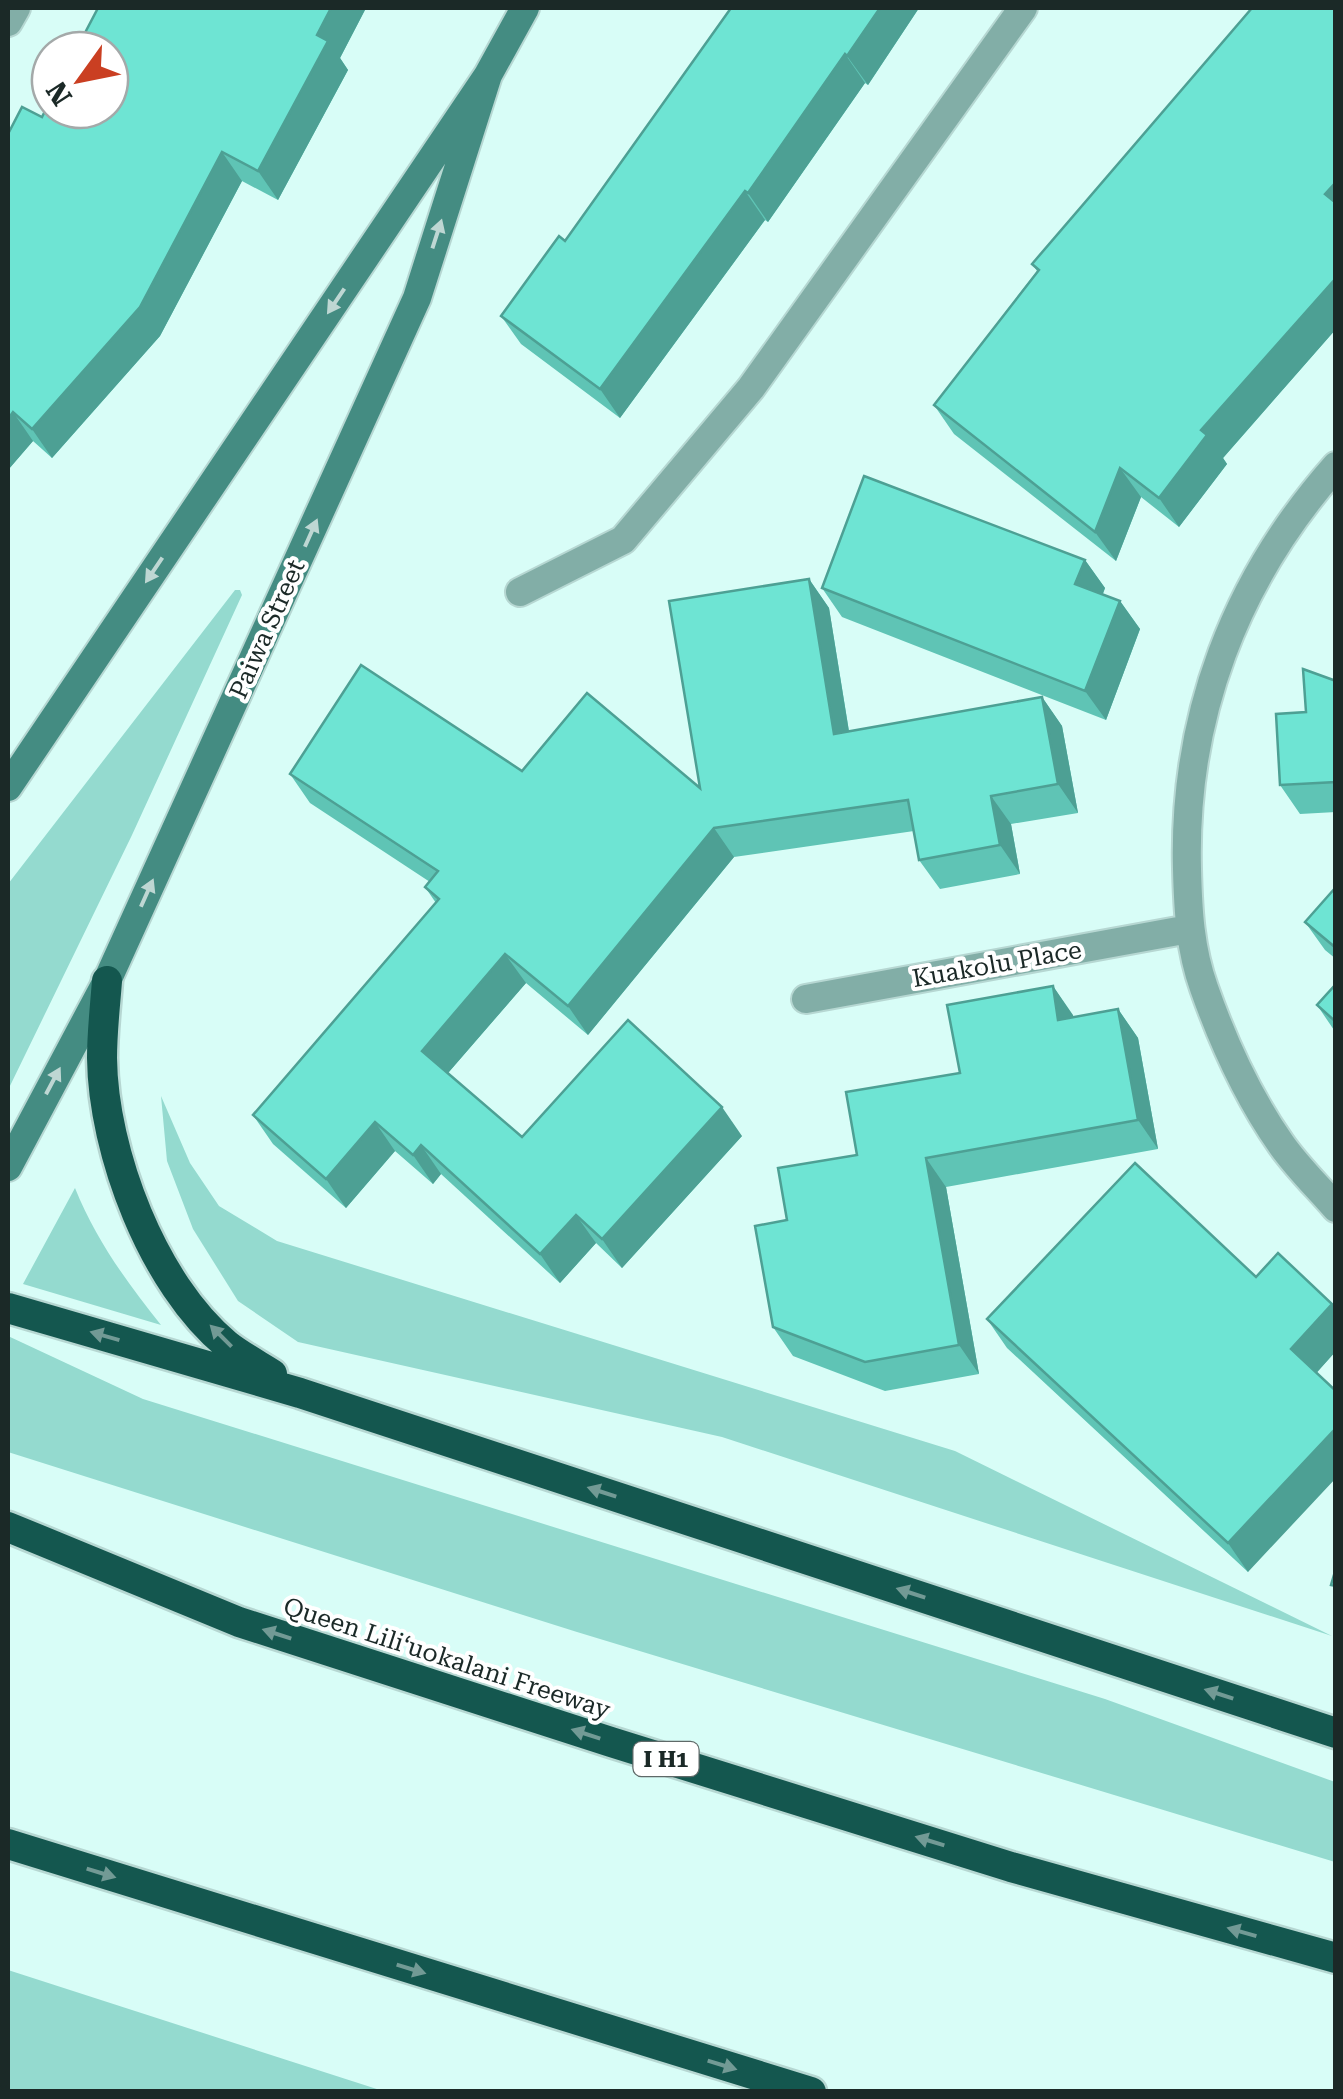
<svg xmlns="http://www.w3.org/2000/svg" width="1343" height="2099" font-family="'Roboto Serif',serif">
	<style>
		.green { fill: #94dacf }
		.lines { fill: none; stroke-linecap: round; stroke-linejoin: round }
		.service-casing { stroke: #b6d7d2; stroke-width: 32 }
		.minor-casing { stroke: #b6d7d2; stroke-width: 32 }
		.secondary-casing { stroke: #b6d7d2; stroke-width: 32 }
		.motorway-casing { stroke: #b6d7d2; stroke-width: 35 }
		.service { stroke: #82aea7; stroke-width: 28 }
		.minor { stroke: #82aea7; stroke-width: 28 }
		.secondary { stroke: #448c82; stroke-width: 28 }
		.motorway { stroke: #14574f; stroke-width: 30 }
		.wall { fill: #5fc4b5 }
		.shaded-wall { fill: #4da094 }
		.building { fill: #6ee4d3; stroke: #4da094; stroke-width: 2.5 }
		.oneway { fill: #bed7d3 }
		.oneway2 { fill: #729a95 }
		.labels { text-anchor: middle; dominant-baseline: central; stroke-width: 8; stroke-linejoin: round; paint-order: stroke }
		.shield { fill: #fff; stroke: #5f6968; stroke-width: 2.5 }
		.shield-label { font-size: 22px; font-weight: bold; fill: #1b2927 }
		.street-label { font-size: 25px; fill: #1b2927; stroke: #fff }
	</style>
	<rect width="100%" height="100%" fill="#d8fdf7"/>
	<!-- green -->
	<path class="green" d="M 235,590 L 240,590 L 242,595 L 132,835 L 8,1090 L 8,884 Z
		M 161,1096 L 190,1163 L 219,1206 L 277,1241 L 955,1451 L 1332,1636 L 722,1437 L 298,1342 L 238,1301 L 193,1229 L 167,1161 Z
		M 75,1188 C 96,1240 126,1281 161,1325 L 23,1284 Z
		M 8,1336 L 143,1399 L 1105,1699 L 1335,1782 L 1335,1862 L 577,1632 L 8,1452 Z
		M 8,1970 L 383,2091 L 8,2091 Z"/>
	<g class="lines">
		<!-- service casing -->
		<g class="service-casing">
			<path id="service" d="M 520,592 L 623,540 L 751,388 L 1023,8"/>
		</g>
		<!-- minor casing -->
		<g class="minor-casing">
			<path id="minor" d="M 8,22 L 16,8
				M 1336,466 C 1235,580 1183,717 1187,869 C 1188,910 1190,949 1204,988 C 1223,1042 1248,1097 1281,1144 C 1297,1167 1318,1187 1336,1208
				M 806,999 L 1189,929"/>
		</g>
		<!-- secondary casing -->
		<g class="secondary-casing">
			<path id="secondary" d="M 8,787 L 488,75 L 525,8
				M 8,1167 L 107,981 L 417,298 L 488,75"/>
		</g>
		<!-- motorway casing -->
		<g class="motorway-casing">
			<path id="motorway" d="M 107,981 C 105,1007 102,1032 102,1058 C 103,1152 153,1284 227,1345 C 241,1356 258,1365 272,1374
				M 8,1308 L 300,1393 L 1336,1733
				M 8,1527 L 239,1622 L 611,1742 L 1011,1867 L 1336,1958
				M 8,1844 L 811,2092"/>
		</g>
		<!-- service -->
		<use href="#service" class="service"/>
		<!-- minor -->
		<use href="#minor" class="minor"/>
		<!-- secondary -->
		<use href="#secondary" class="secondary"/>
		<!-- motorway -->
		<use href="#motorway" class="motorway"/>
	</g>
	<!-- wall -->
	<path class="wall" d="M 98,8 L 366,8 L 340,58 L 348,70 L 278,200 L 242,181 L 160,336 L 52,458 L 33,441 L 8,470 L 42,117 Z
		M 731,8 L 919,8 L 868,85 L 865,83 L 768,222 L 765,220 L 620,418 L 521,344 L 501,316 L 565,241 Z
		M 1336,8 L 1336,329 L 1223,458 L 1227,464 L 1179,527 L 1141,497 L 1116,561 L 954,434 L 934,405 L 1037,271 L 1032,264 Z
		M 1085,560 L 1105,588 L 1103,594 L 1120,601 L 1140,629 L 1106,720 L 842,617 L 822,588 Z
		M 809,579 L 829,608 L 849,731 L 1042,697 L 1062,726 L 1078,813 L 1011,824 L 1020,874 L 940,889 L 919,860 L 914,831 L 734,857 L 588,1035 L 526,983 L 448,1073 L 522,1137 L 742,1136 L 622,1268 L 596,1243 L 560,1283 L 441,1174 L 433,1184 L 395,1151 L 346,1208 L 273,1144 L 253,1115 L 436,903 L 425,887 L 430,882 L 310,803 L 290,774 L 522,771 L 700,788 Z
		M 1336,681 L 1336,812 L 1300,814 L 1280,785 L 1306,712 Z
		M 1336,887 L 1336,959 L 1325,950 L 1305,922 Z
		M 1336,984 L 1336,1033 L 1317,1005 Z
		M 1053,986 L 1073,1017 L 1118,1009 L 1138,1038 L 1158,1149 L 946,1187 L 979,1374 L 885,1391 L 793,1356 L 773,1327 L 787,1220 L 857,1155 L 960,1073 Z
		M 1256,1277 L 1332,1304 L 1336,1309 L 1336,1351 L 1316,1373 L 1248,1572 L 1007,1348 L 987,1319 Z"/>
	<!-- shaded-wall -->
	<path class="shaded-wall" d="M 331,8 L 366,8 L 340,58 L 348,70 L 278,200 L 258,171 L 317,35 Z
		M 880,8 L 919,8 L 868,85 L 847,56 Z
		M 845,54 L 865,83 L 768,222 L 748,193 Z
		M 222,152 L 242,181 L 160,336 L 52,458 L 32,429 Z
		M 1336,182 L 1336,209 L 1325,194 Z
		M 745,191 L 765,220 L 620,418 L 600,389 Z
		M 1336,278 L 1336,329 L 1223,458 L 1227,464 L 1179,527 L 1159,498 L 1201,430 Z
		M 13,412 L 33,441 L 8,470 L 8,419 Z
		M 1120,468 L 1141,497 L 1116,561 L 1095,532 Z
		M 1085,560 L 1105,588 L 1095,613 L 1075,584 Z
		M 809,579 L 829,608 L 854,763 L 834,734 Z
		M 1120,601 L 1140,629 L 1106,720 L 1085,691 Z
		M 1042,697 L 1062,726 L 1078,813 L 1058,784 Z
		M 991,796 L 1011,824 L 1020,874 L 1000,845 Z
		M 714,828 L 734,857 L 588,1035 L 568,1006 Z
		M 505,954 L 526,983 L 442,1080 L 422,1051 Z
		M 1053,986 L 1073,1015 L 1079,1049 L 1058,1020 Z
		M 1118,1009 L 1138,1038 L 1158,1149 L 1138,1120 Z
		M 722,1107 L 742,1136 L 622,1268 L 602,1239 Z
		M 375,1122 L 395,1151 L 346,1208 L 326,1179 Z
		M 421,1145 L 441,1174 L 433,1184 L 413,1155 Z
		M 926,1158 L 946,1187 L 979,1374 L 959,1345 Z
		M 576,1215 L 596,1243 L 560,1283 L 540,1254 Z
		M 1332,1304 L 1336,1309 L 1336,1351 L 1312,1378 L 1291,1349 Z
		M 1336,1428 L 1336,1478 L 1248,1572 L 1228,1543 Z"/>
	<!-- building -->
	<path class="building" d="M 98,8 L 331,8 L 317,35 L 328,41 L 258,171 L 222,152 L 140,307 L 32,429 L 13,412 L 8,419 L 8,134 L 22,107 L 42,117 L 50,101 L 50,110 L 110,110 L 110,50 L 76,50 Z
		M 731,8 L 880,8 L 847,56 L 845,54 L 748,193 L 745,191 L 600,389 L 501,316 L 559,236 L 565,241 Z
		M 1252,8 L 1336,8 L 1336,182 L 1325,194 L 1336,203 L 1336,278 L 1201,430 L 1207,435 L 1159,498 L 1120,468 L 1095,532 L 934,405 L 1039,270 L 1032,264 Z
		M 864,476 L 1085,560 L 1075,584 L 1120,601 L 1085,691 L 822,588 Z
		M 809,579 L 834,734 L 1042,697 L 1058,784 L 991,796 L 1000,845 L 919,860 L 908,800 L 714,828 L 568,1006 L 505,954 L 422,1051 L 522,1137 L 628,1020 L 722,1107 L 602,1239 L 576,1215 L 540,1254 L 421,1145 L 413,1155 L 375,1122 L 326,1179 L 253,1115 L 439,899 L 425,887 L 438,871 L 290,774 L 361,665 L 522,771 L 587,693 L 700,788 L 669,601 Z
		M 1303,669 L 1336,681 L 1336,782 L 1280,785 L 1276,714 L 1306,712 Z
		M 1336,887 L 1336,948 L 1305,922 Z
		M 1336,984 L 1336,1022 L 1317,1005 Z
		M 1053,986 L 1058,1020 L 1118,1009 L 1138,1120 L 926,1158 L 959,1345 L 865,1362 L 773,1327 L 755,1226 L 787,1220 L 778,1168 L 857,1155 L 846,1092 L 960,1073 L 947,1005 Z
		M 1135,1163 L 1256,1277 L 1278,1253 L 1332,1304 L 1291,1349 L 1336,1391 L 1336,1428 L 1228,1543 L 987,1319 Z
		M 1336,1568 L 1336,1586 L 1331,1585 Z"/>
	<!-- one-way arrows -->
	<defs><path id="oneway-solid" d="M-6-.8H1V-3.2L6.5 0L1 3.2V.8H-6Z" transform="scale(2.5)"/></defs>
	<g class="oneway">
		<use href="#oneway-solid" transform="translate(437 234) rotate(-72)"/>
		<use href="#oneway-solid" transform="translate(336 301) rotate(124)"/>
		<use href="#oneway-solid" transform="translate(311 533) rotate(-66)"/>
		<use href="#oneway-solid" transform="translate(154 570) rotate(124)"/>
		<use href="#oneway-solid" transform="translate(147 893) rotate(-66)"/>
		<use href="#oneway-solid" transform="translate(53 1081) rotate(-62)"/>
	</g>
	<g class="oneway2">
		<use href="#oneway-solid" transform="translate(105 1336) rotate(-164)"/>
		<use href="#oneway-solid" transform="translate(221 1336) rotate(-135)"/>
		<use href="#oneway-solid" transform="translate(602 1492) rotate(-162)"/>
		<use href="#oneway-solid" transform="translate(911 1593) rotate(-162)"/>
		<use href="#oneway-solid" transform="translate(277 1634) rotate(-162)"/>
		<use href="#oneway-solid" transform="translate(1219 1694) rotate(-162)"/>
		<use href="#oneway-solid" transform="translate(586 1734) rotate(-162)"/>
		<use href="#oneway-solid" transform="translate(930 1841) rotate(-163)"/>
		<use href="#oneway-solid" transform="translate(101 1873) rotate(17)"/>
		<use href="#oneway-solid" transform="translate(1242 1932) rotate(-164)"/>
		<use href="#oneway-solid" transform="translate(411 1969) rotate(17)"/>
		<use href="#oneway-solid" transform="translate(722 2065) rotate(17)"/>
	</g>
	<g class="labels">
		<!-- shield labels -->
		<rect class="shield" x="633.5" y="1742" width="65" height="34" rx="8"/>
		<g class="shield-label">
			<text x="666" y="1759">I H1</text>
		</g>
		<!-- street labels -->
		<g class="street-label">
			<text transform="translate(267 629) rotate(-66)">Paiwa Street</text>
			<text transform="translate(997 964) rotate(-10)">Kuakolu Place</text>
			<text transform="translate(447 1658) rotate(18)">Queen Liliʻuokalani Freeway</text>
		</g>
	</g>
	<!-- border -->
	<rect width="1343" height="2099" fill="none" stroke="#1b2927" stroke-width="20"/>
	<!-- north arrow -->
	<g transform="translate(80 80) rotate(237)"><circle r="48" fill="#ffffff" stroke="#a4a9a9" stroke-width="2.5"/>
	<path d="M0-8L18 38L0 25L-18 38Z" fill="#ca3f22"/>
	<text y="-15" font-size="28" font-weight="bold" text-anchor="middle" fill="#1b2927">N</text>
	</g>
</svg>
